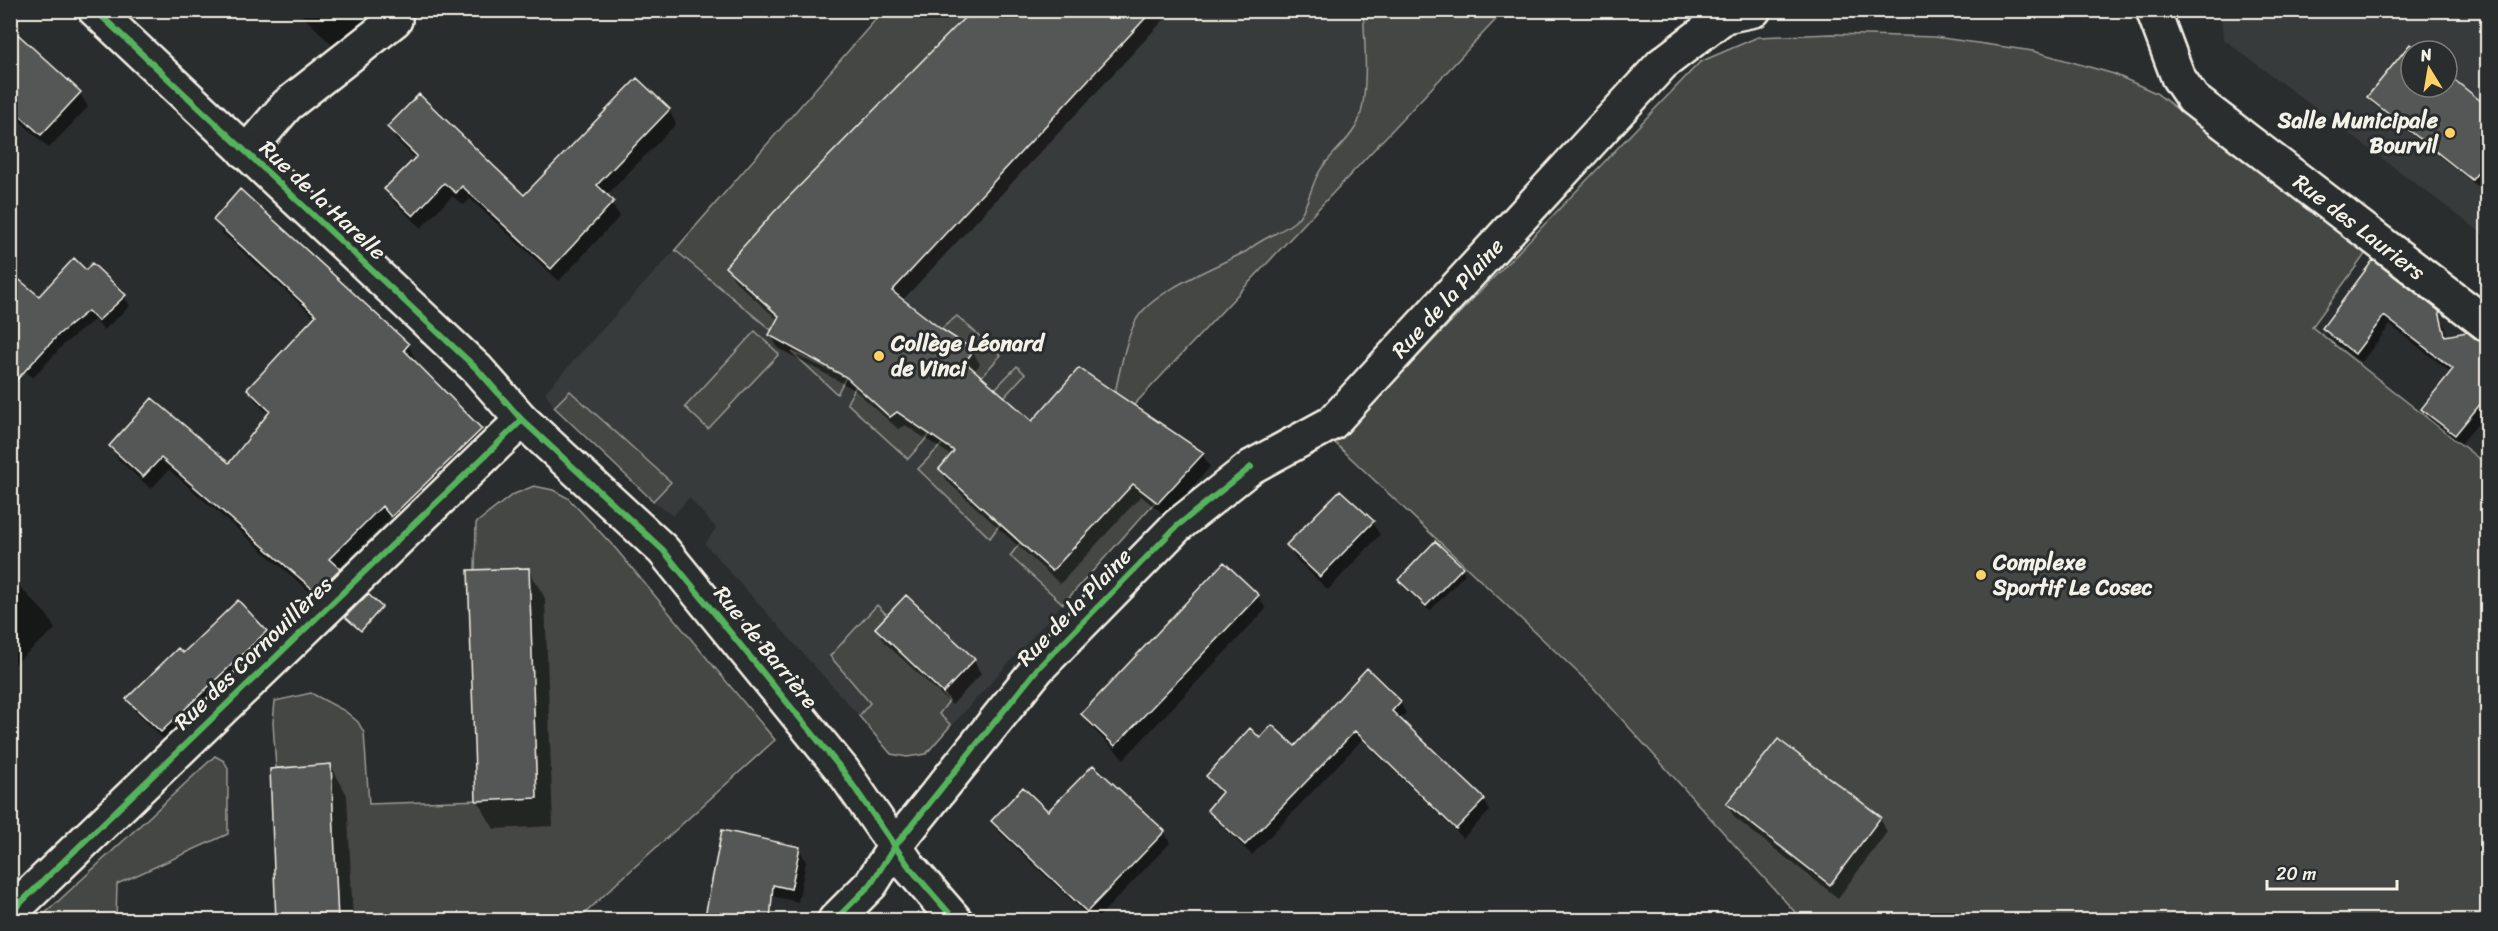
<svg xmlns="http://www.w3.org/2000/svg" width="2498" height="931" font-family="Sriracha,sans-serif">
	<style>
		.built { fill: #373a3a; fill-rule: evenodd }
		.green { fill: #444645; stroke: #9c9c96; stroke-width: 1.5 }
		.shadow { fill: #0007 }
		.building { fill: #555756; stroke: #f4f1e8; stroke-width: 1.5 }
		.lines { fill: none; stroke-linecap: round; stroke-linejoin: round }
		.street-casing { stroke: #f4f1e8; stroke-width: 38 }
		.secondary-casing { stroke: #f4f1e8; stroke-width: 38 }
		.street { stroke: #2a2d2e; stroke-width: 33 }
		.secondary { stroke: #2a2d2e; stroke-width: 33 }
		.cycleway-casing { stroke: #2a2d2e; stroke-width: 10 }
		.cycleway { stroke: #56b35d; stroke-width: 6 }
		.poi-dot { fill: #ffd166; stroke: #2a2d2e; stroke-width: 2 }
		.labels { text-anchor: middle; dominant-baseline: central; stroke-width: 6; stroke-linejoin: round; paint-order: stroke }
		.poi-label { font-size: 22px; font-weight: bold; fill: #f4f1e8; stroke: #2a2d2e; text-anchor: start }
		.street-label { font-size: 22px; fill: #f4f1e8; stroke: #2a2d2e }
	</style>
	<rect width="100%" height="100%" fill="#2a2d2e"/>
	<filter id="ink" filterUnits="userSpaceOnUse"><feTurbulence type="fractalNoise" baseFrequency=".0167" numOctaves="2"/><feDisplacementMap in="SourceGraphic" scale="12" xChannelSelector="R" yChannelSelector="G"/><feConvolveMatrix kernelMatrix="1 2 1 2 8 2 1 2 1" color-interpolation-filters="sRGB"/></filter>
	<g filter="url(#ink)">
		<!-- built -->
		<path class="built" d="M 883,11 L 1504,11 L 1133,405 L 1203,454 L 1158,503 L 1155,502 L 926,754 L 907,757 L 891,754 L 859,716 L 705,544 L 716,528 L 689,498 L 673,516 L 653,501 L 554,407 L 545,392 L 675,250 Z
			M 2221,11 L 2487,11 L 2487,237 L 2223,39 ZM 2411,51 L 2447,51 L 2447,87 L 2411,87 Z"/>
		<!-- green -->
		<path class="green" d="M 883,11 L 972,11 L 726,268 L 780,318 L 771,330 L 675,250 Z
			M 1363,11 L 1504,11 L 1133,406 L 1115,393 C 1120,369 1125,344 1135,322 C 1149,292 1218,266 1247,251 C 1261,238 1279,234 1294,222 C 1307,211 1310,189 1318,174 C 1328,156 1345,145 1355,128 C 1370,105 1365,38 1363,11 Z
			M 1832,34 L 1935,37 L 2033,51 L 2114,74 L 2156,93 L 2366,253 L 2312,327 L 2487,465 L 2487,920 L 1802,920 L 1591,685 L 1335,443 L 1700,62 L 1758,37 Z
			M 957,316 L 1001,355 L 908,459 L 847,403 L 856,386 L 890,417 L 897,412 L 925,431 L 973,350 L 941,329 Z
			M 755,331 L 779,354 L 708,429 L 685,407 Z
			M 792,352 L 846,377 L 837,394 Z
			M 1017,366 L 1025,374 L 939,469 L 1000,524 L 990,538 L 918,469 Z
			M 570,391 L 671,482 L 653,501 L 554,407 Z
			M 1119,468 L 1155,502 L 1063,604 L 1010,556 L 1020,543 L 1052,571 L 1119,499 Z
			M 534,486 L 553,490 L 568,498 L 616,549 L 775,740 L 618,882 L 578,920 L 338,920 L 331,765 L 276,768 L 273,723 L 275,701 L 311,693 L 345,711 L 358,722 L 364,733 L 369,804 L 537,798 L 529,568 L 475,570 L 476,523 L 512,495 Z
			M 877,605 L 887,615 L 875,628 L 943,693 L 949,701 L 939,714 L 951,725 L 926,754 L 907,757 L 891,754 L 859,716 L 870,703 L 830,656 Z
			M 215,756 L 224,761 L 228,768 L 228,834 L 117,884 L 116,920 L 38,920 Z"/>
		<!-- shadow -->
		<path class="shadow" d="M 297,10 L 385,10 L 337,50 Z
			M 974,10 L 1173,10 L 902,301 L 940,330 L 972,351 L 980,364 L 974,372 L 1032,423 L 1202,454 L 1210,467 L 1166,516 L 1141,496 L 1060,584 L 948,482 L 940,469 L 952,456 L 905,425 L 898,429 L 855,390 L 778,348 L 771,334 L 778,320 L 735,281 L 727,267 Z
			M 21,38 L 80,93 L 88,107 L 49,148 L 10,112 L 10,48 Z
			M 2411,47 L 2416,51 L 2411,51 L 2411,87 L 2447,87 L 2447,76 L 2488,108 L 2488,172 L 2477,186 L 2373,104 L 2369,98 Z
			M 637,80 L 669,110 L 676,124 L 606,196 L 620,216 L 559,281 L 470,199 L 464,205 L 452,196 L 421,228 L 394,202 L 386,189 L 416,159 L 396,140 L 389,127 L 524,197 Z
			M 215,220 L 408,345 L 415,358 L 412,361 L 481,430 L 488,442 L 399,528 L 390,518 L 338,569 L 346,583 L 324,604 L 169,470 L 151,489 L 118,459 L 111,446 L 229,465 L 269,415 L 256,401 L 249,389 L 315,318 L 222,233 Z
			M 2373,262 L 2438,312 L 2444,323 L 2448,337 L 2476,342 L 2488,346 L 2488,412 L 2461,444 L 2429,419 L 2423,409 L 2452,373 L 2390,325 L 2361,363 L 2329,338 L 2323,328 Z
			M 86,272 L 124,296 L 130,306 L 104,330 L 94,320 L 64,344 L 33,378 L 10,358 L 39,298 Z
			M 1372,522 L 1380,535 L 1328,590 L 1296,559 L 1288,546 Z
			M 1462,568 L 1465,574 L 1430,611 L 1403,587 L 1400,580 Z
			M 528,569 L 545,598 L 553,826 L 494,829 L 477,800 Z
			M 16,583 L 47,615 L 55,629 L 10,668 L 10,588 Z
			M 1258,596 L 1266,609 L 1124,759 L 1091,727 L 1083,714 Z
			M 876,628 L 974,660 L 981,674 L 952,705 L 884,642 Z
			M 266,632 L 273,645 L 169,745 L 136,712 L 128,699 L 183,655 Z
			M 1400,702 L 1406,713 L 1399,720 L 1484,800 L 1490,811 L 1463,838 L 1362,740 L 1252,855 L 1215,820 L 1209,810 L 1222,795 L 1208,776 L 1260,740 L 1295,748 Z
			M 331,766 L 347,795 L 353,920 L 278,920 Z
			M 1727,805 L 1880,818 L 1887,832 L 1838,898 L 1735,818 Z
			M 1048,813 L 1164,832 L 1170,843 L 1096,920 L 1092,920 L 999,832 L 992,821 Z
			M 799,848 L 806,862 L 798,902 L 723,885 Z"/>
		<!-- building -->
		<path class="building" d="M 972,10 L 1153,10 L 892,291 L 941,329 L 974,350 L 965,362 L 1032,421 L 1079,368 L 1204,453 L 1158,503 L 1133,484 L 1052,571 L 939,469 L 954,451 L 897,412 L 890,417 L 846,377 L 769,335 L 779,316 L 725,267 L 774,212 Z
			M 10,27 L 81,92 L 41,135 L 10,107 Z
			M 2410,44 L 2419,51 L 2411,51 L 2411,87 L 2447,87 L 2447,74 L 2487,106 L 2487,161 L 2472,180 L 2367,97 Z
			M 637,78 L 670,109 L 597,185 L 614,201 L 551,269 L 462,186 L 456,193 L 444,183 L 413,216 L 384,189 L 417,156 L 387,127 L 419,94 L 524,195 Z
			M 240,189 L 409,344 L 404,350 L 482,429 L 391,517 L 382,506 L 329,559 L 340,569 L 316,592 L 161,458 L 143,477 L 109,446 L 152,398 L 229,463 L 270,411 L 247,389 L 316,315 L 213,220 Z
			M 74,258 L 86,270 L 92,263 L 126,295 L 98,321 L 88,311 L 59,334 L 10,387 L 10,272 L 39,296 Z
			M 2373,260 L 2439,311 L 2445,336 L 2467,332 L 2477,340 L 2487,343 L 2487,396 L 2455,435 L 2421,409 L 2453,369 L 2384,316 L 2355,354 L 2322,328 Z
			M 1340,490 L 1374,521 L 1320,577 L 1286,545 Z
			M 1435,541 L 1463,567 L 1426,606 L 1398,580 Z
			M 1224,562 L 1259,595 L 1115,746 L 1081,714 Z
			M 529,568 L 537,798 L 476,801 L 468,570 Z
			M 368,594 L 382,607 L 361,631 L 345,617 Z
			M 906,595 L 975,659 L 943,693 L 875,628 Z
			M 238,600 L 267,631 L 161,732 L 126,699 L 178,648 L 183,653 Z
			M 1367,668 L 1401,701 L 1392,711 L 1485,799 L 1456,829 L 1355,731 L 1245,845 L 1207,810 L 1222,792 L 1206,776 L 1250,728 L 1260,738 L 1272,725 L 1295,746 Z
			M 1778,739 L 1881,817 L 1830,885 L 1726,804 Z
			M 331,764 L 338,921 L 276,921 L 270,769 Z
			M 1093,765 L 1165,831 L 1087,912 L 991,821 L 1023,787 L 1048,811 Z
			M 722,830 L 800,847 L 791,889 L 773,885 L 770,921 L 704,921 Z"/>
		<g class="lines">
			<!-- street casing -->
			<g class="street-casing">
				<g id="street">
					<path id="s1" d="M 2153,10 L 2178,77 L 2193,99 L 2488,325"/>
					<path d="M 244,151 L 255,142 L 287,105 L 395,20"/>
					<path d="M 10,913 L 522,420"/>
					<path id="s2" d="M 835,920 L 871,884 L 895,846 L 1038,668 L 1177,526 L 1251,467 L 1332,423 L 1662,64 L 1725,16 L 1754,10"/>
				</g>
			</g>
			<!-- secondary casing -->
			<g class="secondary-casing">
				<path id="secondary" d="M 95,10 L 477,369 L 522,420 L 663,550 L 843,771 L 910,868 L 955,920"/>
			</g>
			<!-- street -->
			<use href="#street" class="street"/>
			<!-- secondary -->
			<use href="#secondary" class="secondary"/>
			<!-- cycleway casing -->
			<g class="cycleway-casing">
				<path id="cycleway" d="M 95,10 L 477,369 L 522,420 L 663,550 L 843,771 L 910,868 L 955,920
					M 10,913 L 522,420
					M 835,920 L 871,884 L 895,846 L 1038,668 L 1177,526 L 1251,467"/>
			</g>
			<!-- cycleway -->
			<use href="#cycleway" class="cycleway"/>
		</g>
	</g>
	<!-- markers -->
	<g class="poi-dot">
		<circle cx="2450" cy="133" r="6"/>
		<circle cx="879" cy="356" r="6"/>
		<circle cx="1981" cy="575" r="6"/>
	</g>
	<g class="labels">
		<!-- poi labels -->
		<g class="poi-label">
			<text x="2438" y="120" text-anchor="end">Salle Municipale<tspan x="2438" dy="25">Bourvil</tspan></text>
			<text x="891" y="343">Collège Léonard<tspan x="891" dy="25">de Vinci</tspan></text>
			<text x="1993" y="562">Complexe<tspan x="1993" dy="25">Sportif Le Cosec</tspan></text>
		</g>
		<!-- street labels -->
		<g class="street-label">
			<text transform="translate(323 200) rotate(43)">Rue de la Harelle</text>
			<text stroke="none"><textPath href="#s1" startOffset="308">Rue des Lauriers</textPath></text>
			<text stroke="none"><textPath href="#s2" startOffset="880">Rue de la Plaine</textPath></text>
			<text transform="translate(1074 607) rotate(-46)">Rue de la Plaine</text>
			<text transform="translate(766 647) rotate(51)">Rue de Barrière</text>
			<text transform="translate(253 653) rotate(-44)">Rue des Cornouillères</text>
		</g>
	</g>
	<!-- margin -->
	<rect width="2498" height="931" fill="none" stroke="#2a2d2e" stroke-width="36"/>
	<rect x="18" y="18" width="2462" height="895" fill="none" stroke="#f4f1e8" stroke-width="2" filter="url(#ink)"/>
	<!-- north arrow -->
	<g transform="translate(2429 69) rotate(349)"><circle r="28" fill="#2a2d2e" stroke="#7b7b78" stroke-width="1.5"/>
	<path d="M0-4.5L10 22L0 15L-10 22Z" fill="#ffd166"/>
	<text y="-9" font-size="16" font-weight="bold" text-anchor="middle" fill="#f4f1e8">N</text>
	</g>
	<!-- scale -->
	<path d="M2267 880v9h130v-9" fill="none" stroke="#f4f1e8" stroke-width="3"/>
	<text x="2276" y="880" font-size="18" fill="#f4f1e8" stroke="#2a2d2e" stroke-width="4.5" paint-order="stroke">20 m</text>
</svg>
